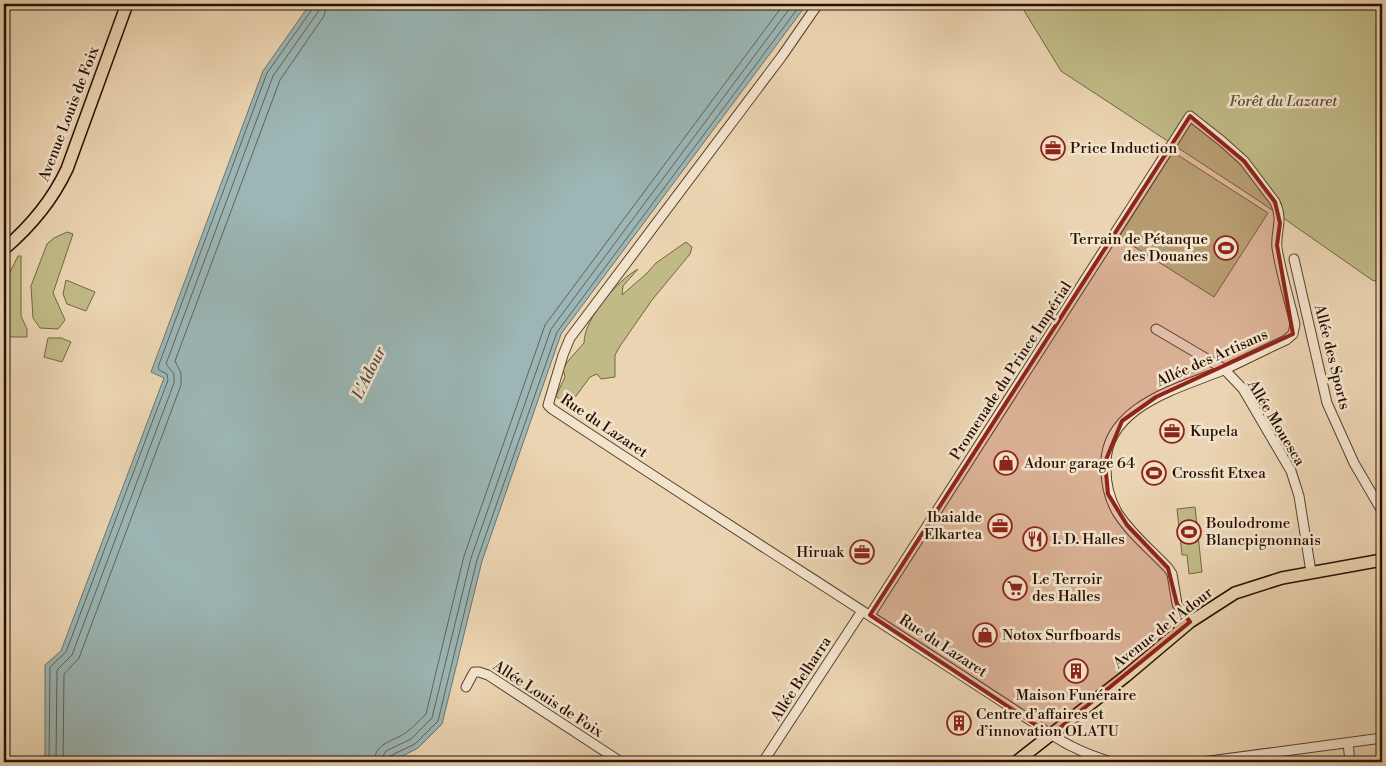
<svg xmlns="http://www.w3.org/2000/svg" width="1386" height="766" font-family="'Libre Bodoni',serif">
	<style>
		.green { fill: #c0ba86; stroke: #746444 }
		.water { fill: #9bb6b5; stroke: #6d736d }
		.lines { fill: none; stroke-linecap: round; stroke-linejoin: round }
		.shore { stroke: #62625c; stroke-width: 1 }
		.minor-casing { stroke: #59402e; stroke-width: 11 }
		.major-casing { stroke: #280f02; stroke-width: 14 }
		.minor { stroke: #f2e3cc; stroke-width: 9 }
		.major { stroke: #ebd4b1; stroke-width: 11 }
		.marked { fill: #8f2418; fill-opacity: 0.2; stroke: #8f2418; stroke-width: 4; stroke-linejoin: round }
		.labels { text-anchor: middle; dominant-baseline: central; stroke-width: 5; stroke-linejoin: round; paint-order: stroke }
		.park-label { font-size: 15px; font-style: italic; fill: #5d4b30; stroke: #f2e3cc }
		.street-label { font-size: 15px; fill: #280f02; stroke: #f2e3cc }
		.poi-label { font-size: 15px; fill: #280f02; stroke: #f2e3cc; text-anchor: start }
		.water-label { font-size: 16px; font-style: italic; fill: #504941; stroke: #f2e3cc }
	</style>
	<rect width="100%" height="100%" fill="#ebd4b1"/>
	<filter id="stains"><feTurbulence type="fractalNoise" baseFrequency=".004" numOctaves="4"/><feColorMatrix values="0 0 0 0 .2 0 0 0 0 .09 0 0 0 0 .02 0 0 0 .5 -.17"/></filter>
	<radialGradient id="worn" r=".72"><stop offset=".6" stop-color="#630" stop-opacity="0"/><stop offset="1" stop-color="#630" stop-opacity=".3"/></radialGradient>
	<!-- green -->
	<path class="green" d="M 1020,4 L 1382,4 L 1382,283 L 1372,280 L 1259,201 L 1061,71 Z
		M 1173,152 L 1268,213 L 1214,297 L 1119,237 Z
		M 67,232 L 73,234 L 53,293 L 65,320 L 58,329 L 40,328 L 33,318 L 31,286 L 47,244 L 54,238 Z
		M 686,242 L 692,247 L 690,254 L 652,300 L 620,346 L 615,355 L 615,377 L 601,379 L 597,374 L 590,377 L 576,396 L 562,402 L 556,396 L 565,377 L 563,369 L 568,361 L 584,343 C 584,318 617,281 638,269 L 623,286 L 622,295 L 646,274 L 656,263 Z
		M 18,256 L 21,256 L 21,316 L 27,329 L 27,337 L 7,337 L 6,328 L 4,328 L 5,282 Z
		M 66,280 L 95,292 L 86,311 L 67,304 L 63,294 Z
		M 48,338 L 61,338 L 71,342 L 62,362 L 44,357 Z
		M 1195,507 L 1202,572 L 1189,574 L 1187,555 L 1182,555 L 1177,509 Z"/>
	<!-- water -->
	<path class="water" d="M 310,4 L 807,4 L 561,334 L 482,561 L 442,724 L 418,748 L 391,762 L 45,762 L 45,665 L 61,651 L 164,378 L 151,372 L 263,71 Z"/>
	<g class="lines">
		<!-- shore -->
		<path class="shore" d="M 49,762 L 50,667 L 66,652 L 168,380 L 167,374 L 159,370 L 158,367 L 267,73 L 313,8 L 314,4
			M 56,762 L 57,670 L 72,655 L 174,383 L 174,374 L 166,364 L 273,76 L 318,12 L 320,4
			M 63,762 L 64,674 L 79,658 L 181,385 L 181,373 L 175,361 L 280,80 L 324,16 L 327,4
			M 374,762 C 375,741 395,742 408,731 C 414,726 420,720 426,714 L 464,556 L 545,325 L 784,4
			M 382,762 L 383,756 L 386,751 L 411,739 L 432,718 L 471,558 L 551,329 L 793,4
			M 388,762 L 390,756 L 415,744 L 438,721 L 477,560 L 557,332 L 801,4"/>
		<!-- minor casing -->
		<g class="minor-casing">
			<path id="minor" d="M 818,4 L 782,56 L 570,338 L 563,355 L 548,405 L 552,409 C 712,515 875,618 1036,724 C 1058,741 1084,754 1112,762
				M 1294,259 L 1327,403 L 1354,463 L 1382,511
				M 1156,329 L 1224,369 L 1243,389 L 1291,471 L 1299,496 L 1311,572
				M 870,615 L 1190,116 L 1223,142 L 1244,161 L 1275,202 C 1284,221 1275,231 1277,248 C 1281,273 1289,299 1295,324 L 1293,334 L 1286,340 C 1264,350 1243,361 1221,371 C 1176,389 1102,408 1106,469 C 1106,485 1109,498 1117,512 C 1130,533 1151,550 1168,568 L 1172,574 L 1177,604 L 1190,622
				M 466,687 L 474,672 L 479,672 L 488,675 L 621,762
				M 1348,743 L 1350,762
				M 763,762 L 862,611
				M 1202,762 L 1382,738"/>
		</g>
		<!-- major casing -->
		<g class="major-casing">
			<path id="major" d="M 4,249 C 31,226 52,201 67,169 L 127,4
				M 1016,762 L 1126,676 L 1190,622 L 1235,593 L 1282,578 L 1382,560"/>
		</g>
		<!-- minor -->
		<use href="#minor" class="minor"/>
		<!-- major -->
		<use href="#major" class="major"/>
	</g>
	<!-- marked area -->
	<path class="marked" d="M 1190,116 L 1244,161 L 1275,202 L 1280,223 L 1277,245 L 1293,334 L 1156,397 L 1122,421 L 1105,462 L 1108,494 L 1127,525 L 1168,568 L 1177,604 L 1190,622 L 1051,735 L 870,615 Z"/>
	<!-- icons -->
	<defs>
		<g id="office-ring" transform="scale(1.25)"><circle r="9.5" fill="#f2e3cc" stroke="#8f2418" stroke-width="1.5"/><path d="M-6-3h4V-5.5h4V-3h4V5H-6ZM-1-4.5V-3h2v-1.5ZM-6 0V1H6V0Z" fill="#8f2418"/></g>
		<g id="stadium-ring" transform="scale(1.25)"><circle r="9.5" fill="#f2e3cc" stroke="#8f2418" stroke-width="1.5"/><path d="M0-5a6.5 5 0 1 0 0 10a6.5 5 0 1 0 0-10ZM-3.5-1.8h7v3.6h-7Z" fill="#8f2418"/></g>
		<g id="shop-ring" transform="scale(1.25)"><circle r="9.5" fill="#f2e3cc" stroke="#8f2418" stroke-width="1.5"/><path d="M-5-2.5h2.3a2.7 3.5 0 0 1 5.4 0H5L5.5 6h-11ZM-1.5-2.5h3a1.5 2.3 0 0 0-3 0Z" fill="#8f2418"/></g>
		<g id="restaurant-ring" transform="scale(1.25)"><circle r="9.5" fill="#f2e3cc" stroke="#8f2418" stroke-width="1.5"/><path d="M-5-6h1v4h1v-4h1v4h1v-4h1v5L-1.5 .5V6h-2V.5L-5-1ZM5-6V6H3V1.5H1.5Q1.5-4 5-6Z" fill="#8f2418"/></g>
		<g id="supermarket-ring" transform="scale(1.25)"><circle r="9.5" fill="#f2e3cc" stroke="#8f2418" stroke-width="1.5"/><path d="M-6-5.5h2.5l.6 2H6L4.5 2H-2.5L-4.4-4H-6ZM-1.5 3.2a1.3 1.3 0 1 0 .1 0ZM3 3.2a1.3 1.3 0 1 0 .1 0Z" fill="#8f2418"/></g>
		<g id="building-ring" transform="scale(1.25)"><circle r="9.5" fill="#f2e3cc" stroke="#8f2418" stroke-width="1.5"/><path d="M-4-6H4V6H1V3H-1V6H-4ZM-2.5-4.3h1.7v1.8h-1.7ZM.8-4.3h1.7v1.8H.8ZM-2.5-1h1.7V.8h-1.7ZM.8-1h1.7V.8H.8Z" fill="#8f2418"/></g>
	</defs>
	<g fill-rule="evenodd">
		<use href="#office-ring" x="1053" y="148"/>
		<use href="#stadium-ring" x="1226" y="248"/>
		<use href="#office-ring" x="1172" y="431"/>
		<use href="#shop-ring" x="1006" y="463"/>
		<use href="#stadium-ring" x="1154" y="473"/>
		<use href="#office-ring" x="1000" y="526"/>
		<use href="#stadium-ring" x="1189" y="532"/>
		<use href="#restaurant-ring" x="1035" y="539"/>
		<use href="#office-ring" x="862" y="552"/>
		<use href="#supermarket-ring" x="1015" y="588"/>
		<use href="#shop-ring" x="985" y="635"/>
		<use href="#building-ring" x="1076" y="671"/>
		<use href="#building-ring" x="959" y="723"/>
	</g>
	<g class="labels">
		<!-- park labels -->
		<g class="park-label">
			<text x="1283" y="101">Forêt du Lazaret</text>
		</g>
		<!-- street labels -->
		<g class="street-label">
			<text transform="translate(69 114) rotate(-69)">Avenue Louis de Foix</text>
			<text transform="translate(1332 357) rotate(76)">Allée des Sports</text>
			<text transform="translate(1212 358) rotate(-24)">Allée des Artisans</text>
			<text transform="translate(1011 371) rotate(-57)">Promenade du Prince Impérial</text>
			<text transform="translate(1276 423) rotate(59)">Allée Mouesca</text>
			<text transform="translate(604 426) rotate(34)">Rue du Lazaret</text>
			<text transform="translate(1163 628) rotate(-38)">Avenue de l'Adour</text>
			<text transform="translate(943 646) rotate(33)">Rue du Lazaret</text>
			<text transform="translate(801 679) rotate(-57)">Allée Belharra</text>
			<text transform="translate(548 699) rotate(33)">Allée Louis de Foix</text>
		</g>
		<!-- poi labels -->
		<g class="poi-label">
			<text x="1070" y="148">Price Induction</text>
			<text x="1208" y="239" text-anchor="end">Terrain de Pétanque<tspan x="1208" dy="17">des Douanes</tspan></text>
			<text x="1190" y="431">Kupela</text>
			<text x="1024" y="463">Adour garage 64</text>
			<text x="1172" y="473">Crossfit Etxea</text>
			<text x="982" y="517" text-anchor="end">Ibaialde<tspan x="982" dy="17">Elkartea</tspan></text>
			<text x="1206" y="523">Boulodrome<tspan x="1206" dy="17">Blancpignonnais</tspan></text>
			<text x="1052" y="539">I. D. Halles</text>
			<text x="844" y="552" text-anchor="end">Hiruak</text>
			<text x="1032" y="579">Le Terroir<tspan x="1032" dy="17">des Halles</tspan></text>
			<text x="1002" y="635">Notox Surfboards</text>
			<text x="1076" y="695" text-anchor="middle">Maison Funéraire</text>
			<text x="976" y="714">Centre d’affaires et<tspan x="976" dy="17">d’innovation OLATU</tspan></text>
		</g>
		<!-- water labels -->
		<g class="water-label">
			<text transform="translate(369 373) rotate(-64)">L'Adour</text>
		</g>
	</g>
	<!-- margin -->
	<rect width="1386" height="766" fill="none" stroke="#ebd4b1" stroke-width="20"/>
	<rect x="5" y="5" width="1376" height="756" fill="none" stroke="#280f02" stroke-width="2.5"/>
	<rect x="10" y="10" width="1366" height="746" fill="none" stroke="#280f02"/>
	<rect width="100%" height="100%" filter="url(#stains)"/>
	<rect width="100%" height="100%" fill="url(#worn)"/>
</svg>
